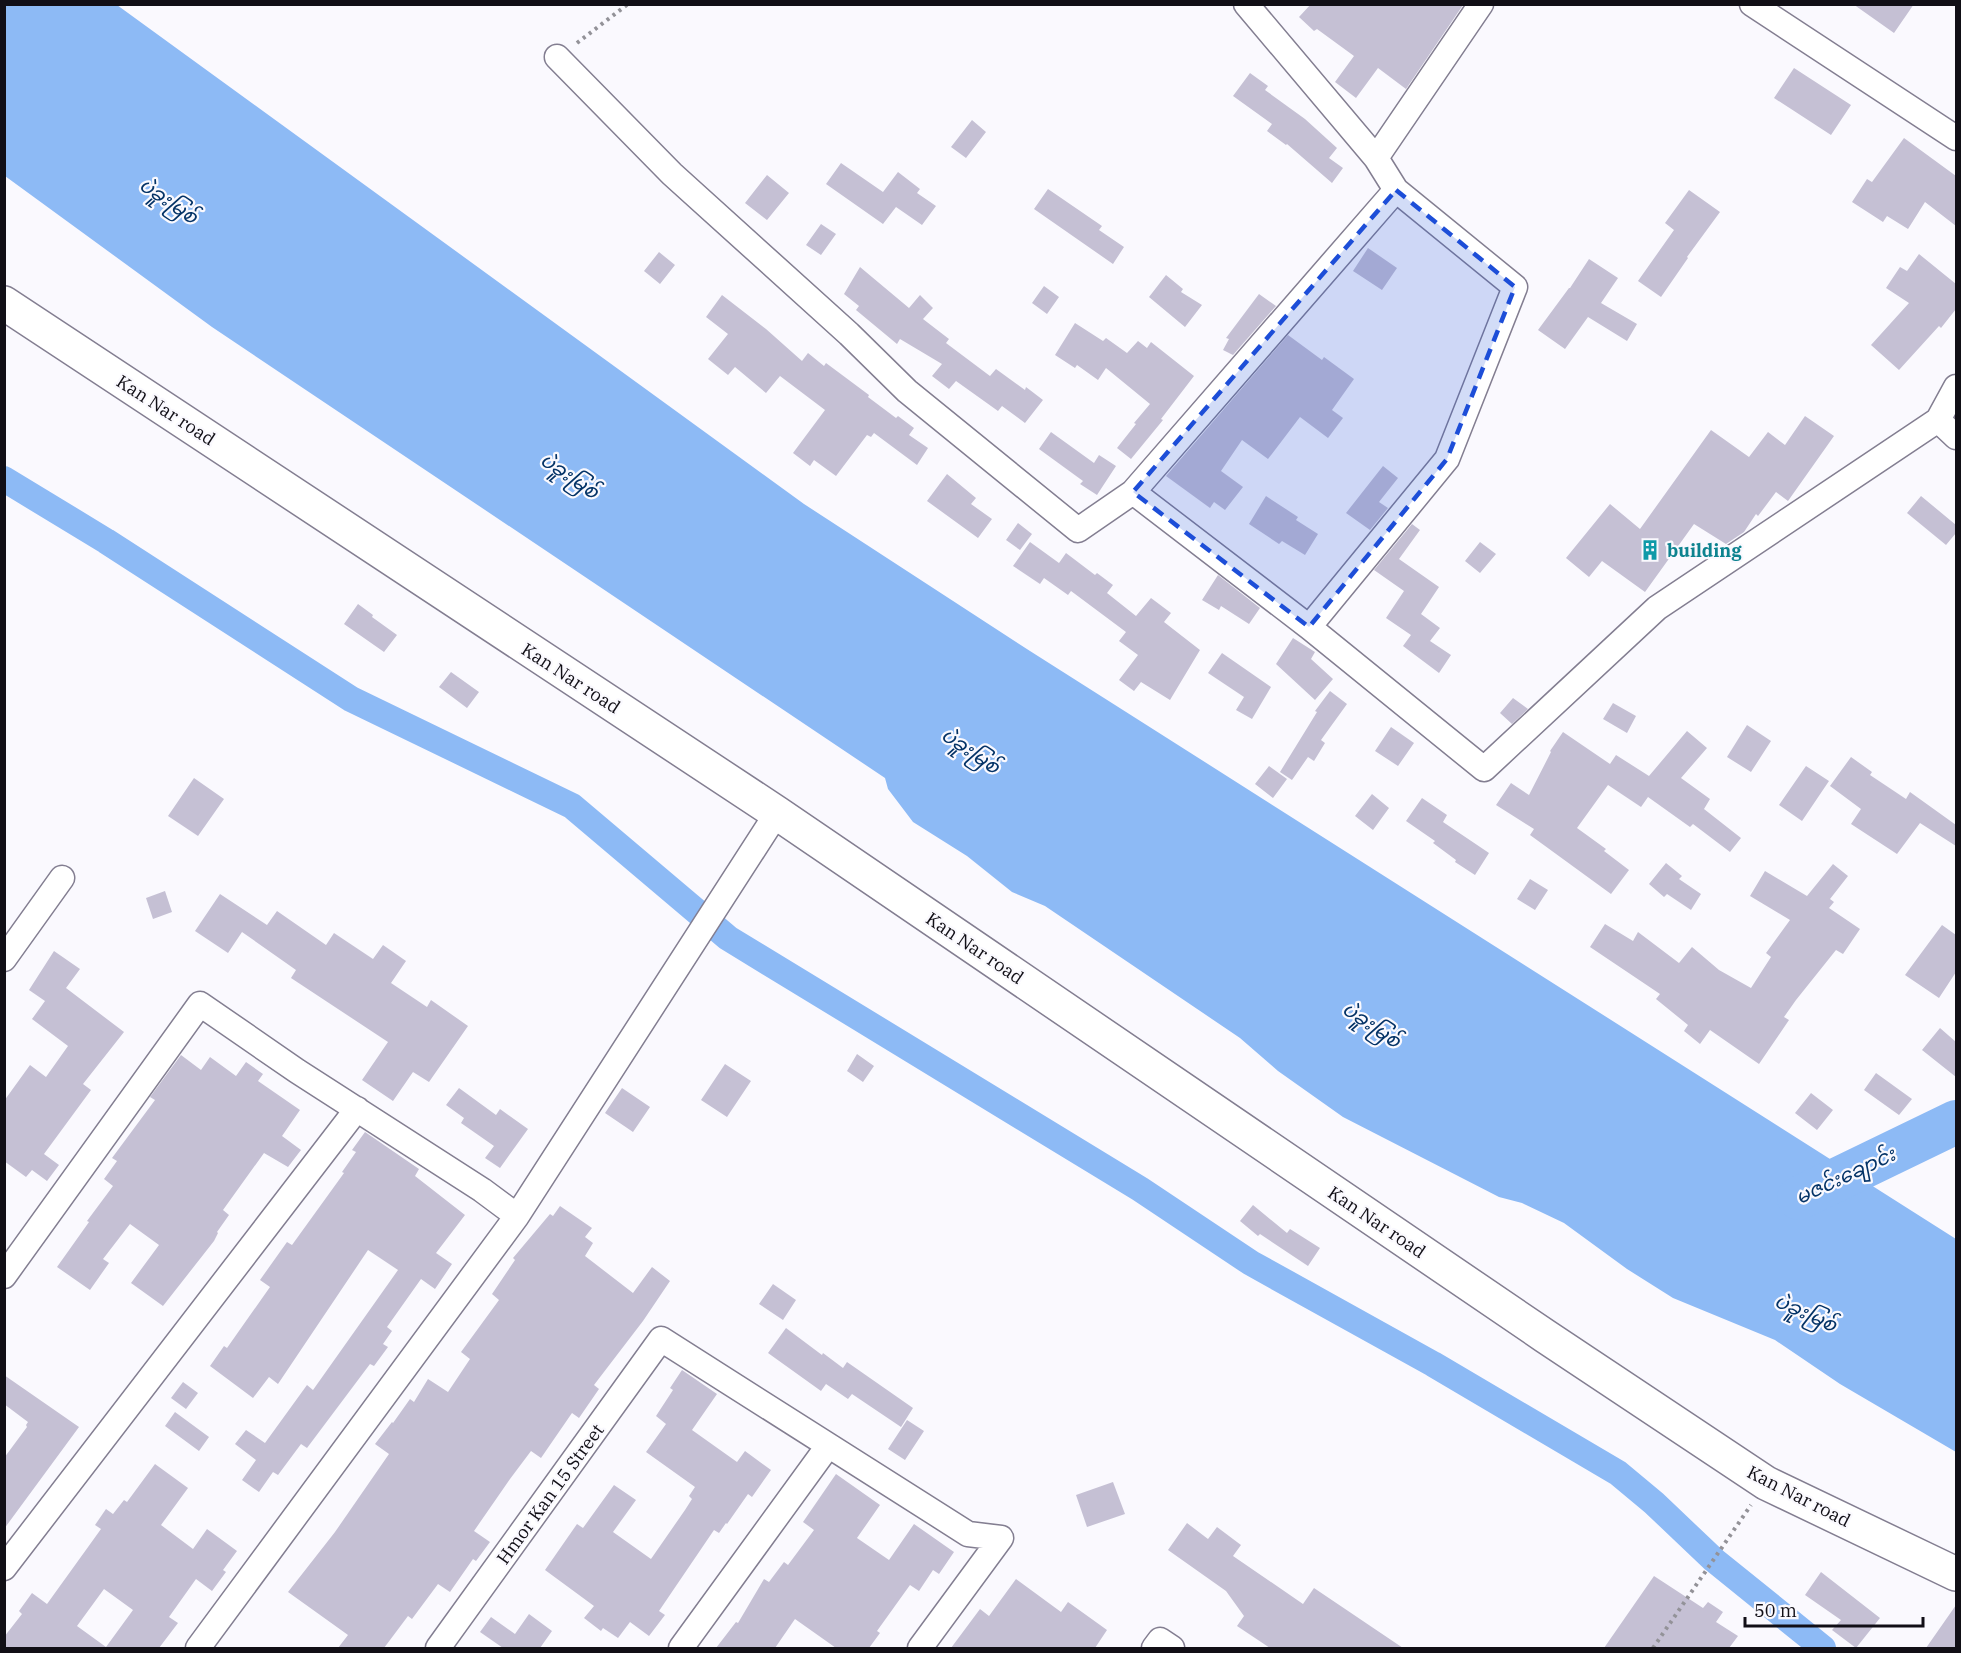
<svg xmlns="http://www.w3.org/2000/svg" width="1961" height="1653" font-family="'IBM Plex Serif','Noto Sans Myanmar',serif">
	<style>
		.water { fill: #8dbaf5 }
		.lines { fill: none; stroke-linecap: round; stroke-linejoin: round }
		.canal { stroke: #8dbaf5; stroke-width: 26 }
		.river { stroke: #8dbaf5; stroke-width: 44 }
		.building { fill: #c5c0d4; fill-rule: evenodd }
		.street-casing { stroke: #837e91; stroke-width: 27 }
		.secondary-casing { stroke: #837e91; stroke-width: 36 }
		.path { stroke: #939298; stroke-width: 4; stroke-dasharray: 3 4.5; stroke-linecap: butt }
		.street { stroke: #fff; stroke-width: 24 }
		.secondary { stroke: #fff; stroke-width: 33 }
		.marked { fill: #1d4ed8; fill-opacity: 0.2; stroke: #1d4ed8; stroke-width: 4.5; stroke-dasharray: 12 8; stroke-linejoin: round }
		.labels { text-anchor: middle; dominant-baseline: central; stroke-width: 4.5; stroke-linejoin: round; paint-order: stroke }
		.street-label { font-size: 18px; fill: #110f16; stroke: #faf9fe }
		.culture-label { font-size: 18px; font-weight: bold; fill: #0d838f; stroke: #faf9fe; text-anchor: start }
		.water-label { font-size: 20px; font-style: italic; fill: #043367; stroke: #faf9fe }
	</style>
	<rect width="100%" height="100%" fill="#faf9fe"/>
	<!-- water -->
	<path class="water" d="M 5,4 L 117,5 L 804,504 L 1030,651 L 1956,1239 L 1956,1452 L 1840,1384 L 1775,1340 L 1673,1298 L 1627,1269 L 1564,1223 L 1522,1203 L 1499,1197 L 1343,1117 L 1278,1071 L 1240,1038 L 1045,906 L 1012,892 L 967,856 L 913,822 L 888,789 L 885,778 L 212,327 L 5,176 Z"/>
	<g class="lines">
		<!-- canal -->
		<path class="canal" d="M 4,479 L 106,541 L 351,699 L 572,806 L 728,938 L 1140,1189 L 1251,1263 L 1433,1364 L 1618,1473 L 1654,1503 L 1714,1560 L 1823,1648"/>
		<!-- river -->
		<path class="river" d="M 1799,1198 L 1956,1122"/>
	</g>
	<!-- building -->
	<path class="building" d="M 1311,4 L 1408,4 L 1463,5 L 1406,89 L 1378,68 L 1356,98 L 1335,82 L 1354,56 L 1317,29 L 1314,31 L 1299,17 Z
		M 1853,4 L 1914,4 L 1894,33 Z
		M 1794,68 L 1851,105 L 1831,135 L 1774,98 Z
		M 1250,73 L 1268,86 L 1265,90 L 1305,119 L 1337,148 L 1329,158 L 1343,168 L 1332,183 L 1287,144 L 1286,145 L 1267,131 L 1272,124 L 1233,96 Z
		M 972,120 L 986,132 L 966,158 L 951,147 Z
		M 1904,138 L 1956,176 L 1956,226 L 1925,202 L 1908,229 L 1887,216 L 1883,222 L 1852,202 L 1867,179 L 1872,182 Z
		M 841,163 L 883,192 L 898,172 L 920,189 L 917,193 L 936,206 L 922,225 L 896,207 L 883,224 L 826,184 Z
		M 767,175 L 789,193 L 767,220 L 745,203 Z
		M 1048,189 L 1102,226 L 1099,230 L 1124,247 L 1113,264 L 1034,209 Z
		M 1689,190 L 1720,212 L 1687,257 L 1688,258 L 1661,297 L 1638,281 L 1674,230 L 1665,223 Z
		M 821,224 L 836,234 L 821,255 L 806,245 Z
		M 1368,248 L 1397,268 L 1382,290 L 1353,271 Z
		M 659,252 L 675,265 L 660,284 L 644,271 Z
		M 1919,254 L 1956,284 L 1956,309 L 1941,328 L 1939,326 L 1899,370 L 1871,345 L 1909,303 L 1886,288 L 1900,267 L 1907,271 Z
		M 1589,259 L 1618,278 L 1601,303 L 1637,324 L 1627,341 L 1588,317 L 1565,349 L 1538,330 L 1569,288 L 1570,288 Z
		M 860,267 L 909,308 L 920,295 L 933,308 L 923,319 L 949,339 L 946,343 L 990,376 L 996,369 L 1025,390 L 1026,387 L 1043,400 L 1025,423 L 1002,406 L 998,411 L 956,381 L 949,389 L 932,376 L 942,364 L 900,339 L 897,344 L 856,310 L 859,306 L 844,294 Z
		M 1166,275 L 1183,289 L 1181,292 L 1202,305 L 1185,327 L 1149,297 Z
		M 1044,286 L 1059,297 L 1047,314 L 1032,303 Z
		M 1259,294 L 1276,306 L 1233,355 L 1223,350 L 1229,339 L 1226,338 Z
		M 722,295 L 766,329 L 802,361 L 808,353 L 824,366 L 826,363 L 869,395 L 868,397 L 896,418 L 898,416 L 914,428 L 909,435 L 928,448 L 917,465 L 874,433 L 871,437 L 867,435 L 836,476 L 814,460 L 810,466 L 793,453 L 825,410 L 780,376 L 766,393 L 735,367 L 728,375 L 708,359 L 728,334 L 706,317 Z
		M 1075,323 L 1103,341 L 1106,338 L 1127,353 L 1138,341 L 1147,348 L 1151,342 L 1194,376 L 1161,419 L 1163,420 L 1131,459 L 1117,448 L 1136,424 L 1134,423 L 1150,404 L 1106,368 L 1098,380 L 1077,365 L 1075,368 L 1055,355 Z
		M 1288,335 L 1322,360 L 1324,357 L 1354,379 L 1332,410 L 1343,418 L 1328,438 L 1300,417 L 1268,459 L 1242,440 L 1221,471 L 1243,487 L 1225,510 L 1214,502 L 1210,508 L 1166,476 Z
		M 1805,416 L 1834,436 L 1788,501 L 1776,492 L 1758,516 L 1756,514 L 1744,532 L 1726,544 L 1694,524 L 1645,592 L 1602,561 L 1589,577 L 1566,558 L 1610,504 L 1640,529 L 1711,430 L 1749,457 L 1768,432 L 1785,445 Z
		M 1051,432 L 1094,463 L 1099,455 L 1116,466 L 1097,495 L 1080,484 L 1083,481 L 1039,449 Z
		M 1383,466 L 1398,478 L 1379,502 L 1388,508 L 1370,530 L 1346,513 Z
		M 947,474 L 976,498 L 971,504 L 992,519 L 978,538 L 927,501 Z
		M 1266,496 L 1298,517 L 1296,520 L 1318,534 L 1305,555 L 1282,541 L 1279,544 L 1249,524 Z
		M 1921,496 L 1956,525 L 1956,533 L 1946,545 L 1907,513 Z
		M 1018,523 L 1032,534 L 1020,550 L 1006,540 Z
		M 1412,524 L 1420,530 L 1399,559 L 1439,587 L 1421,614 L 1440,628 L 1430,641 L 1451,655 L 1439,673 L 1403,646 L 1411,635 L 1386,618 L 1404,591 L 1374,570 Z
		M 1030,542 L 1059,563 L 1066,553 L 1095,575 L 1097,573 L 1113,585 L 1107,593 L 1136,616 L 1151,598 L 1171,613 L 1164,622 L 1200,650 L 1170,700 L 1141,682 L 1134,691 L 1119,680 L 1138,655 L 1119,641 L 1126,632 L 1071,591 L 1068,595 L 1044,578 L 1040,584 L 1013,566 Z
		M 1480,542 L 1496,554 L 1480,573 L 1465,561 Z
		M 1218,575 L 1260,608 L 1249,624 L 1221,606 L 1219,610 L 1202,600 Z
		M 358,604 L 373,615 L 372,617 L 397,635 L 384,652 L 344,624 Z
		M 1293,638 L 1315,652 L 1311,659 L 1333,679 L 1315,700 L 1276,664 Z
		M 1222,653 L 1271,687 L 1252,719 L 1236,710 L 1244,697 L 1208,673 Z
		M 451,672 L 479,692 L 467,708 L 439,687 Z
		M 1330,691 L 1347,704 L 1321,740 L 1325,743 L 1314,761 L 1308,757 L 1292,780 L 1280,772 L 1317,712 L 1315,711 Z
		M 1513,698 L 1528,709 L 1512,724 L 1500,713 Z
		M 1613,703 L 1636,716 L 1627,733 L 1603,719 Z
		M 1747,725 L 1771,741 L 1751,772 L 1727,757 Z
		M 1391,727 L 1414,743 L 1398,766 L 1375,751 Z
		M 1687,731 L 1707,748 L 1681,778 L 1710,799 L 1704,809 L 1741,838 L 1730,852 L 1693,824 L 1690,827 L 1648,797 L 1641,807 L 1608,785 L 1577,828 L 1606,849 L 1604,851 L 1629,870 L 1611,894 L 1530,835 L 1534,829 L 1496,805 L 1511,783 L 1529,795 L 1551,752 L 1550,751 L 1563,732 L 1610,764 L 1616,755 L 1649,776 Z
		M 1851,757 L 1872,772 L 1870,775 L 1906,799 L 1910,792 L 1956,825 L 1956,846 L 1920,823 L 1897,854 L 1851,824 L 1861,809 L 1830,786 Z
		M 1269,766 L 1287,779 L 1273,798 L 1255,784 Z
		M 1806,766 L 1829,781 L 1802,821 L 1779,805 Z
		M 194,778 L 224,799 L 198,836 L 168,816 Z
		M 1372,794 L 1389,808 L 1373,830 L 1355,816 Z
		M 1422,798 L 1447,815 L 1443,822 L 1489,853 L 1475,875 L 1455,862 L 1456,860 L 1433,843 L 1435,841 L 1406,821 Z
		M 1666,863 L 1682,876 L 1679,879 L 1701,894 L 1691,910 L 1667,894 L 1664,897 L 1649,884 Z
		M 1833,864 L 1848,876 L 1830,899 L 1834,902 L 1829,908 L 1860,929 L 1843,954 L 1836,950 L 1796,1000 L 1784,1017 L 1789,1020 L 1759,1064 L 1710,1030 L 1700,1044 L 1684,1031 L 1688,1025 L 1656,999 L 1660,994 L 1590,947 L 1605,924 L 1633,941 L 1638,932 L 1679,963 L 1692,947 L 1719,970 L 1751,988 L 1771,957 L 1766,953 L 1790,920 L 1750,896 L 1765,871 L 1807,896 Z
		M 1530,879 L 1548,890 L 1535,910 L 1517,899 Z
		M 165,891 L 172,912 L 153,919 L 146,898 Z
		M 220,894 L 267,925 L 277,911 L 326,945 L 334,933 L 373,959 L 383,945 L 406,961 L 391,983 L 427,1007 L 431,1000 L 468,1026 L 429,1082 L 413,1072 L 393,1101 L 362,1080 L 388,1042 L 291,978 L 296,970 L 242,932 L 228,953 L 195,931 Z
		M 1942,925 L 1956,935 L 1956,972 L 1939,998 L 1905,975 Z
		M 54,951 L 80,969 L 66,988 L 124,1032 L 83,1084 L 91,1090 L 44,1154 L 59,1165 L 47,1181 L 32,1170 L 26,1177 L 4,1161 L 4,1101 L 30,1065 L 46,1077 L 68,1046 L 32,1019 L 45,1001 L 29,990 Z
		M 1940,1028 L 1956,1042 L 1956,1077 L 1922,1050 Z
		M 857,1054 L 874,1066 L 863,1082 L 847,1071 Z
		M 181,1055 L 201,1070 L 210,1057 L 236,1076 L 246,1062 L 263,1074 L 258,1081 L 300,1110 L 282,1136 L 301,1150 L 288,1167 L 264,1153 L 223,1210 L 229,1215 L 217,1232 L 218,1233 L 214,1241 L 163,1306 L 131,1283 L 159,1245 L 130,1224 L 103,1259 L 109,1263 L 90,1290 L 57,1267 L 89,1222 L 87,1221 L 113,1186 L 104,1179 L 117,1161 L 112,1158 L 155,1100 L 150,1097 Z
		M 725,1064 L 751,1081 L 727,1117 L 701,1100 Z
		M 1876,1073 L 1912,1099 L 1899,1115 L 1864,1090 Z
		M 459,1088 L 496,1115 L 500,1109 L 528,1129 L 500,1168 L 485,1158 L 494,1146 L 461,1123 L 464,1118 L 446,1105 Z
		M 622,1088 L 650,1107 L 633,1132 L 605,1113 Z
		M 1811,1093 L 1833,1110 L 1817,1130 L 1795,1113 Z
		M 365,1132 L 419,1169 L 415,1176 L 465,1215 L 436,1253 L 452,1264 L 435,1289 L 421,1279 L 387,1327 L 392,1331 L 383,1344 L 388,1347 L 374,1366 L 370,1364 L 307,1448 L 301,1444 L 278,1475 L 273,1472 L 259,1492 L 242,1480 L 256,1460 L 235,1444 L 246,1430 L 265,1443 L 307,1385 L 313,1390 L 398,1270 L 368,1250 L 278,1384 L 269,1377 L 253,1398 L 210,1366 L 224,1346 L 227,1348 L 270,1287 L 260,1280 L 287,1242 L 292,1245 L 344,1173 L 342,1172 L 356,1152 L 352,1150 Z
		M 1253,1205 L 1287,1233 L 1290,1229 L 1320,1248 L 1308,1266 L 1260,1234 L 1258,1236 L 1240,1221 Z
		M 560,1206 L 592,1228 L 585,1237 L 593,1243 L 585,1256 L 633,1293 L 652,1267 L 670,1281 L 643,1321 L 594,1385 L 599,1389 L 579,1418 L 572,1413 L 541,1458 L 531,1451 L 510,1479 L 474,1531 L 490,1542 L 476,1561 L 473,1559 L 450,1592 L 438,1584 L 412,1619 L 408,1616 L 384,1648 L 338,1648 L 348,1635 L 288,1592 L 335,1532 L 389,1454 L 375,1444 L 392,1422 L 393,1423 L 410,1399 L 414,1402 L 428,1379 L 448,1392 L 470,1359 L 461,1352 L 499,1300 L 492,1294 L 515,1260 L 513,1258 L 550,1214 L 553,1216 Z
		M 773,1284 L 796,1300 L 783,1320 L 759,1304 Z
		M 786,1328 L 822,1355 L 823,1353 L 843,1368 L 847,1362 L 913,1408 L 901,1427 L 852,1394 L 848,1399 L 826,1384 L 821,1391 L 768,1353 Z
		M 682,1370 L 717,1394 L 692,1430 L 737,1462 L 745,1451 L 771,1470 L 752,1497 L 748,1494 L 727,1524 L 726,1523 L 719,1533 L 714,1530 L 659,1611 L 665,1615 L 649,1636 L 630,1622 L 618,1638 L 603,1628 L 601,1631 L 584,1618 L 594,1606 L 545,1570 L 577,1524 L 583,1528 L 614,1485 L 636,1500 L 613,1532 L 651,1559 L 685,1510 L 692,1499 L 689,1496 L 695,1487 L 646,1452 L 666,1424 L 656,1416 L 673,1390 L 670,1388 Z
		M 4,1375 L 79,1427 L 4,1529 L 4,1458 L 27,1427 L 26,1425 L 28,1422 L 4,1404 Z
		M 183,1382 L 198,1393 L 186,1409 L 171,1398 Z
		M 175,1412 L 209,1437 L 199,1451 L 165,1426 Z
		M 907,1420 L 924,1431 L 905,1460 L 888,1449 Z
		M 155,1464 L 188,1488 L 161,1525 L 193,1549 L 207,1529 L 237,1551 L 223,1570 L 226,1572 L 212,1591 L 196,1579 L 169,1617 L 178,1623 L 159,1648 L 4,1648 L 4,1637 L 22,1614 L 19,1611 L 32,1593 L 47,1604 L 101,1529 L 95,1525 L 106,1509 L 113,1514 L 124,1500 L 127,1502 ZM 104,1589 L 133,1610 L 106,1647 L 77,1626 Z
		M 836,1474 L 880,1505 L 857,1538 L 889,1560 L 914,1524 L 954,1552 L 939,1574 L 933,1570 L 919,1591 L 910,1585 L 877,1631 L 880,1633 L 869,1648 L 836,1648 L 795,1619 L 775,1648 L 716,1648 L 736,1622 L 738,1623 L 764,1579 L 769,1582 L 784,1562 L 788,1565 L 814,1530 L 803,1522 Z
		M 1113,1482 L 1125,1514 L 1087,1527 L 1076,1495 Z
		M 1187,1523 L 1208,1539 L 1217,1527 L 1241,1545 L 1233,1556 L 1303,1604 L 1314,1588 L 1403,1648 L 1270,1648 L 1237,1626 L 1244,1616 L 1226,1591 L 1168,1550 Z
		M 1821,1572 L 1880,1618 L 1856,1648 L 1832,1630 L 1841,1620 L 1805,1595 Z
		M 1654,1576 L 1703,1608 L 1708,1602 L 1723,1612 L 1716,1622 L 1738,1636 L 1729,1648 L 1604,1648 Z
		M 1016,1579 L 1061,1612 L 1068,1602 L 1107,1630 L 1095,1648 L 951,1648 L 980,1609 L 989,1616 Z
		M 1956,1605 L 1956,1648 L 1926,1648 Z
		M 529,1614 L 552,1631 L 540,1648 L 503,1648 L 480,1632 L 491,1617 L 515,1634 Z"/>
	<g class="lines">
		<!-- street casing -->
		<g class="street-casing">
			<path id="street" d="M 1246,4 L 1376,158 L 1396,190 L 1515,287 L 1447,459 L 1309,627
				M 1752,4 L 1956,138
				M 557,57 L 672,174 L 849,334 L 907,391 L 1078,530 L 1133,492 L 1396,190
				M 1376,158 L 1481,4
				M 1956,387 L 1938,420 L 1956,437
				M 1133,492 L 1309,627 L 1484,769 L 1657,608 L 1938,420
				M 4,959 L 62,878
				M 517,1216 L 777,813
				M 4,1276 L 200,1004 L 297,1071 L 482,1190 L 517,1216 L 198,1648
				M 4,1568 L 357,1109
				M 438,1648 L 661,1339 L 968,1534 L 1001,1538 L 920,1648
				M 681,1648 L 828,1446
				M 1154,1648 L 1160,1640 L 1172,1648"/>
		</g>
		<!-- secondary casing -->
		<g class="secondary-casing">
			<path id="secondary" d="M 4,303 L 777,813 L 1545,1336 L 1766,1483 L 1956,1574"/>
		</g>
		<!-- path -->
		<path class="path" d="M 577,43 L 628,4
			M 1653,1648 L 1751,1505"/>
		<!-- street -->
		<use href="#street" class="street"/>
		<!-- secondary -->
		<use href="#secondary" class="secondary"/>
	</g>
	<!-- marked area -->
	<path class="marked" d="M 1396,190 L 1515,287 L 1447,459 L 1309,627 L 1133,492 Z"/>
	<!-- icons -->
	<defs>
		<g id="building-bare" transform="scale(1.62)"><path d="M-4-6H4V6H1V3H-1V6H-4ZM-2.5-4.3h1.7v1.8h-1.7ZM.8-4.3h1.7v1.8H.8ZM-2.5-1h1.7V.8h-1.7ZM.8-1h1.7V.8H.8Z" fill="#0f9aa8" stroke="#faf9fe" stroke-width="2.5" paint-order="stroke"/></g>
	</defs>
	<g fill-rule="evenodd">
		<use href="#building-bare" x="1650" y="550"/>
	</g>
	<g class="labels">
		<!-- street labels -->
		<g class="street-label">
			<text transform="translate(166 410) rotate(33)">Kan Nar road</text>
			<text transform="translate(571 678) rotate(33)">Kan Nar road</text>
			<text transform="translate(975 948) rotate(34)">Kan Nar road</text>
			<text transform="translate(1377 1222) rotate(34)">Kan Nar road</text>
			<text transform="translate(550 1494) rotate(-54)">Hmor Kan 15 Street</text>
			<text transform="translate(1799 1496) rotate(27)">Kan Nar road</text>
		</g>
		<!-- culture labels -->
		<g class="culture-label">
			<text x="1667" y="550">building</text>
		</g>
		<!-- water labels -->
		<g class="water-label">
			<text transform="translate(169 200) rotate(34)">ပဲခူးမြစ်</text>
			<text transform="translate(570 475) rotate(34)">ပဲခူးမြစ်</text>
			<text transform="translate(971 750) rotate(34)">ပဲခူးမြစ်</text>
			<text transform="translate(1372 1024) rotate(34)">ပဲခူးမြစ်</text>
			<text transform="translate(1845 1175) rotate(-25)">မဇင်းချောင်း</text>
			<text transform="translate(1806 1312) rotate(24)">ပဲခူးမြစ်</text>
		</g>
	</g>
	<!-- border -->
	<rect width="1961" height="1653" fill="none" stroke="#110f16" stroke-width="12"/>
	<!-- scale -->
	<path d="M1745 1617v9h178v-9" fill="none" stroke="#110f16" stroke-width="3"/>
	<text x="1754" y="1617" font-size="18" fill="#110f16" stroke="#faf9fe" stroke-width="4.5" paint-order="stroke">50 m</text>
</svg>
